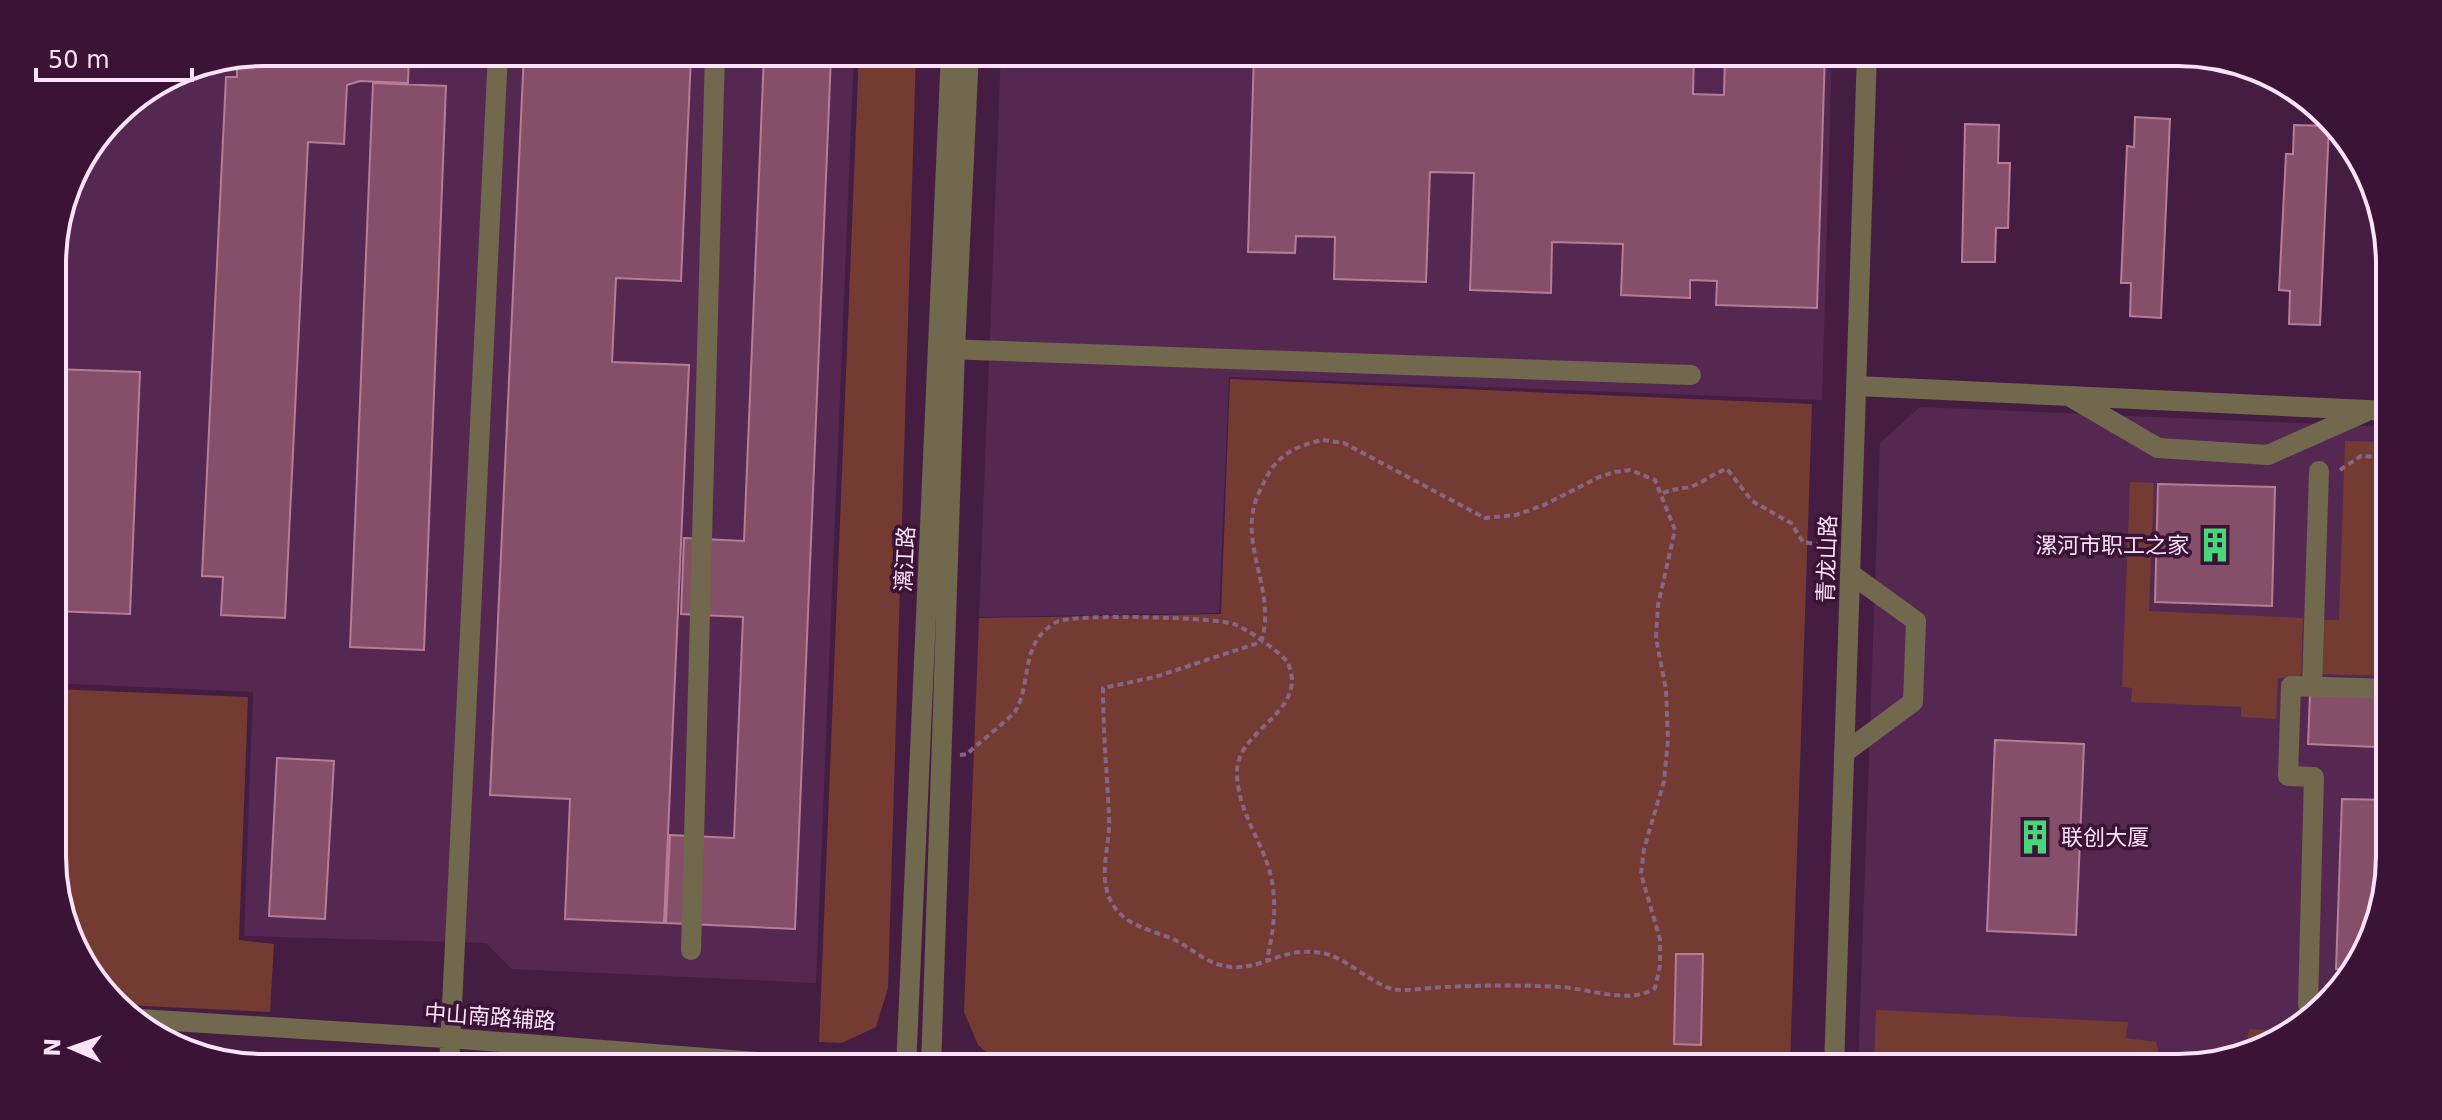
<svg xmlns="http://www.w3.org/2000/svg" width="2442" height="1120" font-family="'DejaVu Sans','Noto Sans SC',sans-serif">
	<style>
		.built { fill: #552851 }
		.green { fill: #743b32 }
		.building { fill: #864f69; stroke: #b87c97; stroke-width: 2 }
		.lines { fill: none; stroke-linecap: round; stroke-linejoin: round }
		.path { stroke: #886585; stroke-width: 4; stroke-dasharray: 6 4; stroke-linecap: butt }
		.minor { stroke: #71684e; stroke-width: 20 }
		.labels { text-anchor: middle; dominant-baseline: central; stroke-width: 7; stroke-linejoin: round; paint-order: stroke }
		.poi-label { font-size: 22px; fill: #fce2f8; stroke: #3a1337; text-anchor: end }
		.street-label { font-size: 22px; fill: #fce2f8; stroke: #3a1337 }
		.rim { fill: none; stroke: #fce2f8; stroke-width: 4 }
	</style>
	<rect width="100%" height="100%" fill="#451d42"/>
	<!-- built -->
	<path class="built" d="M 264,52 L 854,52 L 816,983 L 512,969 L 486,943 L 244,936 L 253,692 L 53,683 L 52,249 L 74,170 L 124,105 L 183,68 Z
		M 1001,52 L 1832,52 L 1822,400 L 1229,377 L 1219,613 L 979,617 Z
		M 1920,407 L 2389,427 L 2390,857 L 2374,938 L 2296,1032 L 2192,1068 L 1858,1068 L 1880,443 Z"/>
	<!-- green -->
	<path class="green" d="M 859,52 L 916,52 L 888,988 L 876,1027 L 842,1043 L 819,1042 Z
		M 1230,379 L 1812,404 L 1790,1068 L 1596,1062 L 1595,1068 L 1046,1068 L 1001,1065 L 978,1045 L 964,1012 L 979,618 L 1221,614 Z
		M 2345,441 L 2389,442 L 2389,676 L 2319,674 L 2321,620 L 2339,620 Z
		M 2130,482 L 2154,483 L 2149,611 L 2303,618 L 2301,678 L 2278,678 L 2276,719 L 2241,717 L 2241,707 L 2131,702 L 2132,688 L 2122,687 Z
		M 53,689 L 248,697 L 239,940 L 274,944 L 270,1012 L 122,1005 L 95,985 L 54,884 Z
		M 1876,1010 L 2128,1022 L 2126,1038 L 2156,1042 L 2160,1057 L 2159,1068 L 1874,1068 Z
		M 2249,1029 L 2297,1032 L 2221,1058 L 2228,1045 L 2247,1043 Z"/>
	<!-- building -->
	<path class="building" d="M 264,52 L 409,52 L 408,83 L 360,81 L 347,85 L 344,144 L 308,142 L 285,618 L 221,615 L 223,577 L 202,576 L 226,77 L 237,77 L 237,57 Z
		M 524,52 L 691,56 L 681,281 L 616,278 L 612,362 L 689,365 L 664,923 L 565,919 L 570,799 L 490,795 Z
		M 1254,52 L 1694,52 L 1693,94 L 1724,95 L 1725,52 L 1825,52 L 1817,308 L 1716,305 L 1717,281 L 1690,280 L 1690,298 L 1621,295 L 1623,244 L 1552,242 L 1551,293 L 1470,290 L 1474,173 L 1430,172 L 1426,282 L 1334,279 L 1335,237 L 1296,236 L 1295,253 L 1248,252 Z
		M 764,54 L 831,56 L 795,929 L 666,923 L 670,835 L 734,838 L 743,617 L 681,614 L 684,538 L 744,541 Z
		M 373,83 L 446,86 L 424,650 L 350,647 Z
		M 2135,117 L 2170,119 L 2161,318 L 2130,316 L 2131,283 L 2121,283 L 2127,146 L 2134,147 Z
		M 1965,124 L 1999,125 L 1998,163 L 2010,163 L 2008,228 L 1996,228 L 1995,262 L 1962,262 Z
		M 2294,125 L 2329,126 L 2320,325 L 2289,324 L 2290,291 L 2279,290 L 2286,154 L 2293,154 Z
		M 53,369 L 140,372 L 130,614 L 53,611 Z
		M 2158,484 L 2275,487 L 2272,606 L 2155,602 Z
		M 2310,694 L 2378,696 L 2376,747 L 2308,744 Z
		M 1995,740 L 2084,744 L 2076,935 L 1987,931 Z
		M 277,758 L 334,761 L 325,919 L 269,916 Z
		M 2342,799 L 2390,800 L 2390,857 L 2374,938 L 2348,969 L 2336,969 Z
		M 1676,954 L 1703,954 L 1701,1045 L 1674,1044 Z"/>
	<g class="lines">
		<!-- path -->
		<path class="path" d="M 1323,440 L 1344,443 L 1485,518 L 1516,515 L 1544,505 L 1599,477 L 1615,472 L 1630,470 L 1655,480 L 1675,530 L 1658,605 L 1656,638 L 1666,690 L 1668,740 L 1664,781 L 1644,849 L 1641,874 L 1660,939 L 1660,966 L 1655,988 C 1631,1005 1591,989 1561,987 C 1523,985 1485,985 1446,987 C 1432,987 1405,992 1392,989 C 1372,984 1344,956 1322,953 C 1278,945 1257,977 1217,964 C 1202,959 1189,947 1175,940 C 1153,930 1127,927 1113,905 C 1096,878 1111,845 1109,816 C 1107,773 1103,731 1103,688 L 1155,677 L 1261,642 C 1277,595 1241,549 1255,503 C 1257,495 1262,487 1265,480 C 1277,455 1297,445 1323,440 Z
			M 2340,470 L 2361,456 L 2389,458
			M 1663,493 C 1673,489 1680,489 1690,487 C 1703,483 1713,473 1727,469 L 1752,501 L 1791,523 L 1803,542 L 1833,547
			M 2380,668 L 2389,652
			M 960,755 L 967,754 C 976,745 1012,717 1016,710 C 1031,683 1021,648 1049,627 C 1049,626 1058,621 1059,621 C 1081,614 1212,617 1234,624 C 1246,628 1282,653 1288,663 C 1290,667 1292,677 1292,681 C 1291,718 1237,734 1237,772 C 1237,809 1259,836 1269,869 C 1278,900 1274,929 1267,959"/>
		<!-- minor -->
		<path class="minor" d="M 943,349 L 1691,375
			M 1857,386 L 2389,411
			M 2069,396 L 2158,448 L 2268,455 L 2365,412
			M 2312,687 L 2319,471
			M 1844,753 L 1913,702 L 1916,621 L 1851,574
			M 691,950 L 715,52
			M 2319,1005 L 2308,1004 L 2314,777 L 2288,776 L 2291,686 L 2390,689
			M 140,1019 L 461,1039 L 836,1068
			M 449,1068 L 498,52
			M 906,1068 L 951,52
			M 931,1068 L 955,349 L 969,52
			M 1834,1068 L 1867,52"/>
	</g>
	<!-- icons -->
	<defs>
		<g id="building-bare" transform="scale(2.76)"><path d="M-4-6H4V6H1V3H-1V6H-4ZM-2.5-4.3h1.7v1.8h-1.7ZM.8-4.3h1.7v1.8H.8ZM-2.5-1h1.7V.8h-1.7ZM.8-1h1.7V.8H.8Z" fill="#48d778" stroke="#3a1337" stroke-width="2.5" paint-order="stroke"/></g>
	</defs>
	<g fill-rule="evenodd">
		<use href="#building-bare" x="2215" y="545"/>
		<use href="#building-bare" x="2035" y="837"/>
	</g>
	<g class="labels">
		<!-- poi labels -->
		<g class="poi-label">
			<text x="2189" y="545">漯河市职工之家</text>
			<text x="2061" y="837" text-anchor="start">联创大厦</text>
		</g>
		<!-- street labels -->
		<g class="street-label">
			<text transform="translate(905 559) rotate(-87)">漓江路</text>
			<text transform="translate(1827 559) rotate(-88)">青龙山路</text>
			<text transform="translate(490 1017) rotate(4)">中山南路辅路</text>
		</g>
	</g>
	<!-- crop -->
	<path d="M0 0H2442V1120H0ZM264 66H2178A198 198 0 0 1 2376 264V856A198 198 0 0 1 2178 1054H264A198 198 0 0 1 66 856V264A198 198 0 0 1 264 66Z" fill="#3a1337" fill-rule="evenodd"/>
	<path class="rim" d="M264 66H2178A198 198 0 0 1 2376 264V856A198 198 0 0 1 2178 1054H264A198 198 0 0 1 66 856V264A198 198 0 0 1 264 66Z"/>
	<!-- north arrow -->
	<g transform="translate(72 1048) rotate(272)" stroke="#3a1337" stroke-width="6" paint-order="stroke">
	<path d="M0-6L14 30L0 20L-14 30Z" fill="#fce2f8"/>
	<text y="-12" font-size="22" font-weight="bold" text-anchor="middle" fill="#fce2f8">N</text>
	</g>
	<!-- scale -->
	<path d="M36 68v12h156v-12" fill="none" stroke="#fce2f8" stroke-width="4"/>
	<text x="48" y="68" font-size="24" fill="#fce2f8" stroke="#3a1337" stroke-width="6" paint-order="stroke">50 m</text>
</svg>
